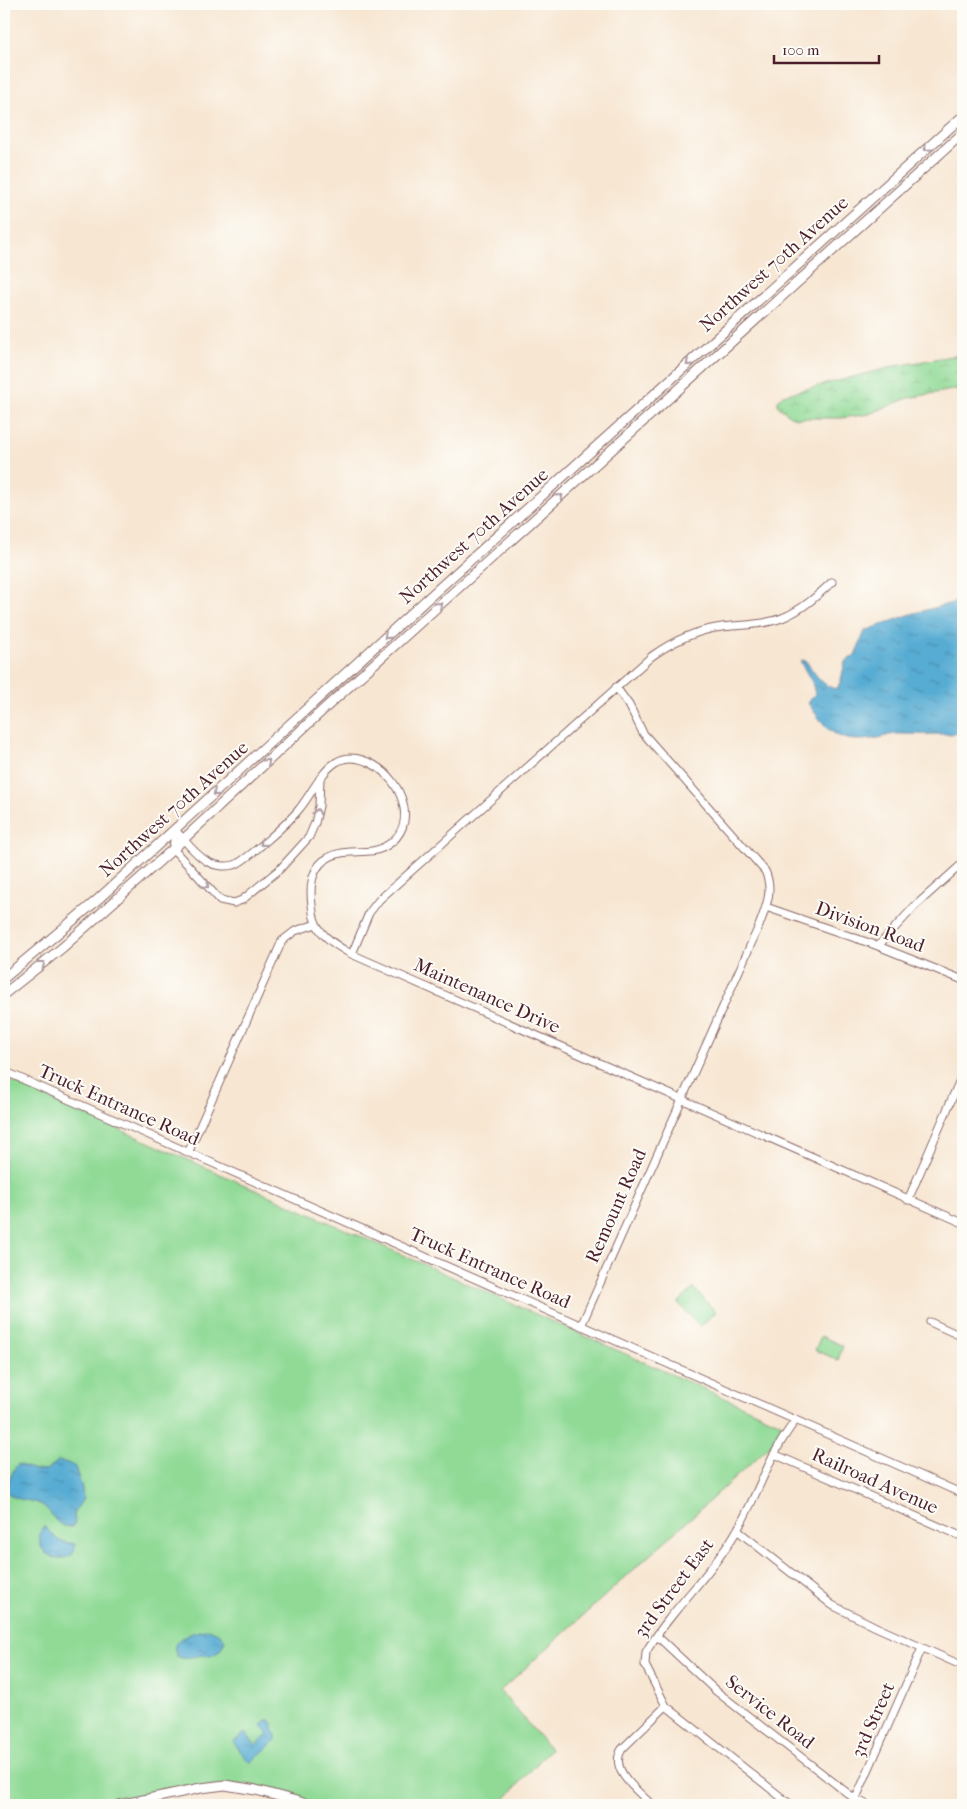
<svg xmlns="http://www.w3.org/2000/svg" width="967" height="1809" font-family="'IM FELL French Canon',serif">
	<style>
		.grass { fill: #90da96; stroke: #6d7c60 }
		.wetland { fill: url(#wetland-marsh); stroke: #6d7c60 }
		.water { fill: url(#water-ripples); stroke: #50667f }
		.lines { fill: none; stroke-linecap: round; stroke-linejoin: round }
		.minor-casing { stroke: #876565; stroke-width: 9 }
		.major-casing { stroke: #876565; stroke-width: 11 }
		.minor { stroke: #fff; stroke-width: 7 }
		.major { stroke: #fff; stroke-width: 9 }
		.oneway { stroke: #ae9aa0 }
		.labels { text-anchor: middle; dominant-baseline: central; stroke-width: 4; stroke-linejoin: round; paint-order: stroke }
		.street-label { font-size: 19px; fill: #4a1f2b; stroke: #fdfcf7 }
	</style>
	<defs>
		<pattern id="wetland-marsh" width="20" height="14" patternUnits="userSpaceOnUse" patternTransform="scale(1.25)"><rect width="20" height="14" fill="#90da96"/><path d="M1 5h8M5 5V1M11 12h8M15 12V8" fill="none" stroke="#7ebb81"/></pattern>
		<pattern id="water-ripples" width="26" height="14" patternUnits="userSpaceOnUse" patternTransform="scale(1.25)"><rect width="26" height="14" fill="#56acd3"/><path d="M2 4q2-2 4 0t4 0M15 11q2-2 4 0t4 0" fill="none" stroke="#498bab"/></pattern>
	</defs>
	<rect width="100%" height="100%" fill="#fdfcf7"/>
	<filter id="ink" filterUnits="userSpaceOnUse"><feTurbulence type="fractalNoise" baseFrequency=".02" numOctaves="2"/><feDisplacementMap in="SourceGraphic" scale="10" xChannelSelector="R" yChannelSelector="G"/><feConvolveMatrix kernelMatrix="1 2 1 2 8 2 1 2 1" color-interpolation-filters="sRGB"/></filter>
	<filter id="wash" filterUnits="userSpaceOnUse"><feTurbulence type="fractalNoise" baseFrequency=".0096" numOctaves="4" result="noise"/><feDisplacementMap in="SourceGraphic" scale="20" xChannelSelector="R" yChannelSelector="G"/><feGaussianBlur stdDeviation="1.12" result="paint"/><feColorMatrix in="noise" values="0 0 0 0 0 0 0 0 0 0 0 0 0 0 0 0 0 1.4 0 .05"/><feComposite in="paint" operator="in"/></filter>
	<g filter="url(#wash)">
		<rect width="100%" height="100%" fill="#f7e6d2"/>
		<!-- grass -->
		<path class="grass" d="M 4,1078 L 781,1423 L 782,1435 L 500,1691 L 550,1749 L 500,1805 L 321,1805 L 245,1784 L 130,1799 L 103,1805 L 4,1805 Z
			M 694,1288 L 716,1312 L 700,1327 L 678,1303 Z
			M 821,1336 L 843,1346 L 838,1360 L 815,1350 Z"/>
		<!-- wetland -->
		<path class="wetland" d="M 963,354 L 963,388 L 908,398 L 869,414 L 842,418 L 796,418 L 790,416 L 778,406 L 778,400 L 783,395 L 787,394 L 896,366 Z"/>
		<!-- water -->
		<path class="water" d="M 963,600 L 963,733 C 941,735 919,734 897,734 C 890,734 884,737 878,738 C 838,745 829,733 808,703 L 815,694 L 812,682 L 801,663 L 801,660 L 806,661 C 814,672 822,687 837,689 L 841,680 L 845,662 L 855,655 L 865,631 L 911,614 Z
			M 58,1461 L 68,1463 L 75,1467 L 82,1488 L 83,1499 L 74,1513 L 75,1522 L 73,1526 L 70,1527 C 52,1525 54,1513 42,1505 C 29,1498 16,1503 5,1490 L 14,1469 L 18,1464 L 34,1470 L 46,1471 Z
			M 43,1527 L 45,1527 L 59,1541 L 75,1544 L 75,1548 L 72,1555 C 52,1566 31,1547 43,1527 Z
			M 209,1629 L 220,1634 L 225,1640 C 217,1660 213,1653 197,1656 C 189,1657 184,1660 177,1656 C 166,1637 196,1632 209,1629 Z
			M 266,1720 L 270,1720 L 273,1723 L 273,1730 L 276,1735 L 276,1740 L 250,1763 L 233,1742 L 245,1733 L 256,1745 L 268,1735 L 262,1726 Z"/>
	</g>
	<g filter="url(#ink)">
		<g class="lines">
			<!-- minor casing -->
			<g class="minor-casing">
				<path id="minor" d="M 175,830 C 185,840 195,855 208,862 C 215,866 226,867 234,865 C 246,861 291,820 300,808 C 320,783 332,741 374,765 C 402,781 420,826 386,846 C 370,856 351,848 334,855 C 312,863 309,884 312,905 C 313,914 314,922 320,930 C 327,940 338,946 349,953 L 963,1223
					M 175,830 L 173,849 L 220,900 L 234,903 L 242,900 L 280,869 L 309,837 L 315,823 L 319,806 L 320,778
					M 766,907 L 878,946 L 963,980
					M 878,946 L 915,906 L 963,863
					M 352,954 L 369,913 L 379,900 L 652,656 C 672,642 697,630 722,627 C 742,625 763,625 782,618 C 802,610 817,596 832,582
					M 4,1071 L 963,1494
					M 188,1153 L 282,941 L 295,931 L 316,924
					M 908,1200 L 963,1073
					M 930,1322 L 963,1337
					M 581,1326 L 759,926 C 766,907 774,890 765,871 L 643,733 L 629,705 L 616,687
					M 774,1454 L 963,1537
					M 737,1530 L 832,1605 L 876,1627 L 963,1666
					M 657,1636 L 716,1691 L 855,1799 L 868,1805
					M 666,1706 L 791,1805
					M 652,1805 C 638,1791 608,1770 622,1749 L 666,1706 L 645,1665 L 646,1652 C 670,1611 708,1578 733,1537 C 757,1499 768,1455 796,1420
					M 853,1805 L 922,1648"/>
			</g>
			<!-- major casing -->
			<g class="major-casing">
				<path id="major" d="M 4,978 L 95,902 L 425,601 L 963,116
					M 4,994 L 62,948 L 173,849 L 324,709 L 963,133
					M 119,1805 L 201,1788 L 225,1785 L 256,1790 L 311,1805"/>
			</g>
			<!-- minor -->
			<use href="#minor" class="minor"/>
			<!-- major -->
			<use href="#major" class="major"/>
		</g>
		<!-- one-way arrows -->
		<defs><path id="oneway-chevron" d="M-2-3.5L2.5 0L-2 3.5" fill="none" stroke-width="1.6" stroke-linecap="round" stroke-linejoin="round" transform="scale(1.25)"/></defs>
		<g class="oneway">
			<use href="#oneway-chevron" transform="translate(927 148) rotate(138)"/>
			<use href="#oneway-chevron" transform="translate(689 363) rotate(138)"/>
			<use href="#oneway-chevron" transform="translate(560 497) rotate(-42)"/>
			<use href="#oneway-chevron" transform="translate(439 605) rotate(-42)"/>
			<use href="#oneway-chevron" transform="translate(387 636) rotate(137)"/>
			<use href="#oneway-chevron" transform="translate(267 762) rotate(-43)"/>
			<use href="#oneway-chevron" transform="translate(216 793) rotate(137)"/>
			<use href="#oneway-chevron" transform="translate(317 812) rotate(-78)"/>
			<use href="#oneway-chevron" transform="translate(263 843) rotate(139)"/>
			<use href="#oneway-chevron" transform="translate(206 885) rotate(47)"/>
			<use href="#oneway-chevron" transform="translate(42 964) rotate(-38)"/>
		</g>
	</g>
	<g class="labels">
		<!-- street labels -->
		<g class="street-label">
			<text transform="translate(774 264) rotate(-42)">Northwest 70th Avenue</text>
			<text transform="translate(474 536) rotate(-42)">Northwest 70th Avenue</text>
			<text transform="translate(174 809) rotate(-42)">Northwest 70th Avenue</text>
			<text transform="translate(870 927) rotate(20)">Division Road</text>
			<text transform="translate(487 996) rotate(24)">Maintenance Drive</text>
			<text transform="translate(119 1105) rotate(24)">Truck Entrance Road</text>
			<text transform="translate(616 1206) rotate(-66)">Remount Road</text>
			<text transform="translate(490 1268) rotate(24)">Truck Entrance Road</text>
			<text transform="translate(875 1481) rotate(24)">Railroad Avenue</text>
			<text transform="translate(674 1588) rotate(-53)">3rd Street East</text>
			<text transform="translate(770 1712) rotate(38)">Service Road</text>
			<text transform="translate(873 1720) rotate(-66)">3rd Street</text>
		</g>
	</g>
	<!-- margin -->
	<rect width="967" height="1809" fill="none" stroke="#fdfcf7" stroke-width="20"/>
	<!-- scale -->
	<path d="M774 55v8h105v-8" fill="none" stroke="#4a1f2b" stroke-width="2.5"/>
	<text x="782" y="55" font-size="15" fill="#4a1f2b" stroke="#fdfcf7" stroke-width="4" paint-order="stroke">100 m</text>
</svg>
